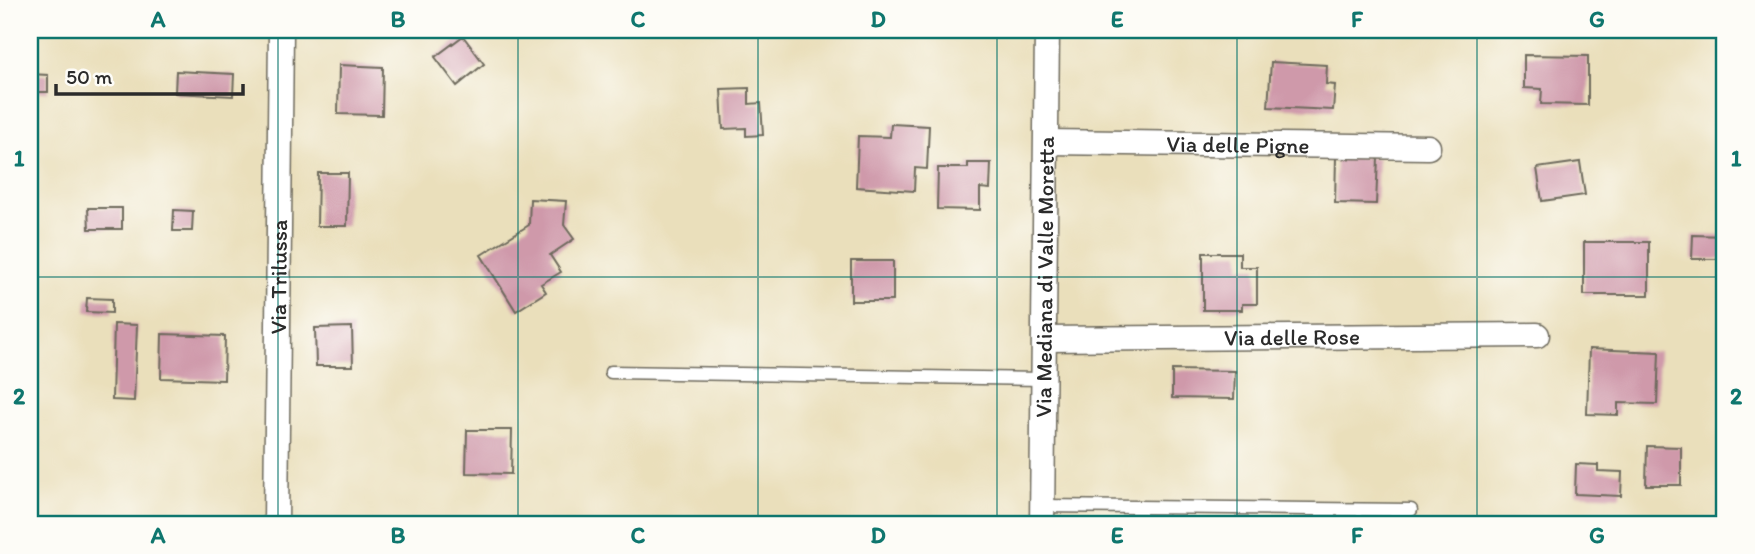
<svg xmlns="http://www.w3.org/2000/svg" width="1755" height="554" font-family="Itim,sans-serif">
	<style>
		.building { fill: #cf99aa }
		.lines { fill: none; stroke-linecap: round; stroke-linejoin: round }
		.service-casing { stroke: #6e6a5d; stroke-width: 15 }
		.minor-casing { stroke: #6e6a5d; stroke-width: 27 }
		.service { stroke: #fff; stroke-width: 12 }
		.minor { stroke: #fff; stroke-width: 24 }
		.grid { fill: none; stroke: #0f766e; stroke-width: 2; stroke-opacity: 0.55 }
		.labels { text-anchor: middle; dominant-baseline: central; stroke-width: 6; stroke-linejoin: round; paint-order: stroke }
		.street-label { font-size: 23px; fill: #2b2b2b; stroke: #fdfcf7 }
		.neatline { fill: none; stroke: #0f766e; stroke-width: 2.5 }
		.grid-label { font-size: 23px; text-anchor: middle; font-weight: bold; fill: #0f766e }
	</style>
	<rect width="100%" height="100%" fill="#fdfcf7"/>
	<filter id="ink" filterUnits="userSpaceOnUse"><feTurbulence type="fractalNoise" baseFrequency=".0143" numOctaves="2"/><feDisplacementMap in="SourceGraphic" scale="14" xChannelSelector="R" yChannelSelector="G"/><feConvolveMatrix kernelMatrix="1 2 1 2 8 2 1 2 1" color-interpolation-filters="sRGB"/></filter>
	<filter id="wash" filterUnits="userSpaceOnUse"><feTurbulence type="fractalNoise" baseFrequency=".00686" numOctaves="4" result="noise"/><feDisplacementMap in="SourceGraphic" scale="28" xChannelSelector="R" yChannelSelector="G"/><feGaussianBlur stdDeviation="1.57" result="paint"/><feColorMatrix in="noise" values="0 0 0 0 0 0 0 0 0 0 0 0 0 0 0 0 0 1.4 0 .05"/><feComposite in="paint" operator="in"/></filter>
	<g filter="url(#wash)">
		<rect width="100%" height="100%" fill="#eadfbb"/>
		<g id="blocks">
			<!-- building -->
			<path class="building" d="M 463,36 L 484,64 L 457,86 L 435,57 Z
				M 1524,55 L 1588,56 L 1588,105 L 1541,104 L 1542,89 L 1524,88 Z
				M 1271,62 L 1327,65 L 1326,84 L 1335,85 L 1333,110 L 1268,107 Z
				M 339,65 L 383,67 L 382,115 L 338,114 Z
				M 176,71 L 234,74 L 233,96 L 175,93 Z
				M 30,74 L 48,75 L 48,92 L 30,92 Z
				M 749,88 L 749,104 L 761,103 L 763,135 L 746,136 L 746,128 L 723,129 L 721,89 Z
				M 891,124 L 929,126 L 927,169 L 915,168 L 914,191 L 856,187 L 858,136 L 890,137 Z
				M 1336,156 L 1378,158 L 1376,204 L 1335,203 Z
				M 1580,162 L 1585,195 L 1542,201 L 1537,168 Z
				M 968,163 L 991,163 L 990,189 L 980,188 L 980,210 L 937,209 L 938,168 L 968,168 Z
				M 318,173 L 348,173 L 347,226 L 317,226 Z
				M 530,199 L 566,201 L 564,225 L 574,239 L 550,255 L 561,272 L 541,284 L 546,292 L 516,311 L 481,255 L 529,225 Z
				M 88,208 L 122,208 L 122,229 L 89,229 Z
				M 174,210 L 193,211 L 192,231 L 173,231 Z
				M 1693,235 L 1725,236 L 1725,259 L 1692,259 Z
				M 1584,242 L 1649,242 L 1649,295 L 1584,295 Z
				M 1203,253 L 1240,253 L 1240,267 L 1257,267 L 1257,304 L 1242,304 L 1242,310 L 1203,310 Z
				M 851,261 L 893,261 L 893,301 L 851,301 Z
				M 87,298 L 112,299 L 112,313 L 86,312 Z
				M 114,324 L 137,325 L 134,401 L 112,400 Z
				M 352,327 L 353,366 L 316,366 L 315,328 Z
				M 162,334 L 225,336 L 224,380 L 161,378 Z
				M 1589,349 L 1659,352 L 1657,404 L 1618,403 L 1618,415 L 1587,414 Z
				M 1172,370 L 1235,371 L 1234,399 L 1172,398 Z
				M 467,430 L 512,430 L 511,474 L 466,473 Z
				M 1647,446 L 1681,447 L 1681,485 L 1646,485 Z
				M 1576,464 L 1598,465 L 1598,471 L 1622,472 L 1621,496 L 1575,494 Z"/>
		</g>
	</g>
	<g filter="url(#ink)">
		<use href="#blocks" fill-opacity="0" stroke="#6e6a5d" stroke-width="2"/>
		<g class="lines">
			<!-- service casing -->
			<g class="service-casing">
				<path id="service" d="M 611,372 L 1044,379
					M 1042,506 L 1411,510"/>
			</g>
			<!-- minor casing -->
			<g class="minor-casing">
				<g id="minor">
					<path id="s1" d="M 1047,142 L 1428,147"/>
					<path id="s2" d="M 1045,339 L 1537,335"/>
					<path id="s3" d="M 276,524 L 281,30"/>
					<path id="s4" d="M 1042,524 L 1047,30"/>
				</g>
			</g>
			<!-- service -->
			<use href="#service" class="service"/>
			<!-- minor -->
			<use href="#minor" class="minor"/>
		</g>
	</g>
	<!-- grid -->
	<path class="grid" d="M 278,30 L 278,524M 518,30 L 518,524M 758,30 L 758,524M 997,30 L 997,524M 1237,30 L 1237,524M 1477,30 L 1477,524M 30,277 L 1725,277"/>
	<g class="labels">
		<!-- street labels -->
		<g class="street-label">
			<text stroke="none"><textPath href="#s1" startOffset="191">Via delle Pigne</textPath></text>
			<text stroke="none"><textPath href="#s3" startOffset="247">Via Trilussa</textPath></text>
			<text stroke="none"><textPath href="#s4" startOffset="247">Via Mediana di Valle Moretta</textPath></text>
			<text stroke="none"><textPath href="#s2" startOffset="247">Via delle Rose</textPath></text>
		</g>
	</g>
	<!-- margin -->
	<rect width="1755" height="554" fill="none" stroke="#fdfcf7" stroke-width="77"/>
	<!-- scale -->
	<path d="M56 84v10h187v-10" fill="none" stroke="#2b2b2b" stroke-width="3.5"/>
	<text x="66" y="84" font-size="21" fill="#2b2b2b" stroke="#fdfcf7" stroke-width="5" paint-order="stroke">50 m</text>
	<rect x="38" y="38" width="1678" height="478" class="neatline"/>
	<g class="grid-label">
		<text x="158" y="27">A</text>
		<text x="398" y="27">B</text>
		<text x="638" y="27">C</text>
		<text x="878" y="27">D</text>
		<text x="1117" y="27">E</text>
		<text x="1357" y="27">F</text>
		<text x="1597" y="27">G</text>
		<text x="19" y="166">1</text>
		<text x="1736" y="166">1</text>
		<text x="19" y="404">2</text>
		<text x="1736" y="404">2</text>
		<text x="158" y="543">A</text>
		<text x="398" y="543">B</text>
		<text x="638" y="543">C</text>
		<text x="878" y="543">D</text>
		<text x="1117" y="543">E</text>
		<text x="1357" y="543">F</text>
		<text x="1597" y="543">G</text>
	</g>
</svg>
